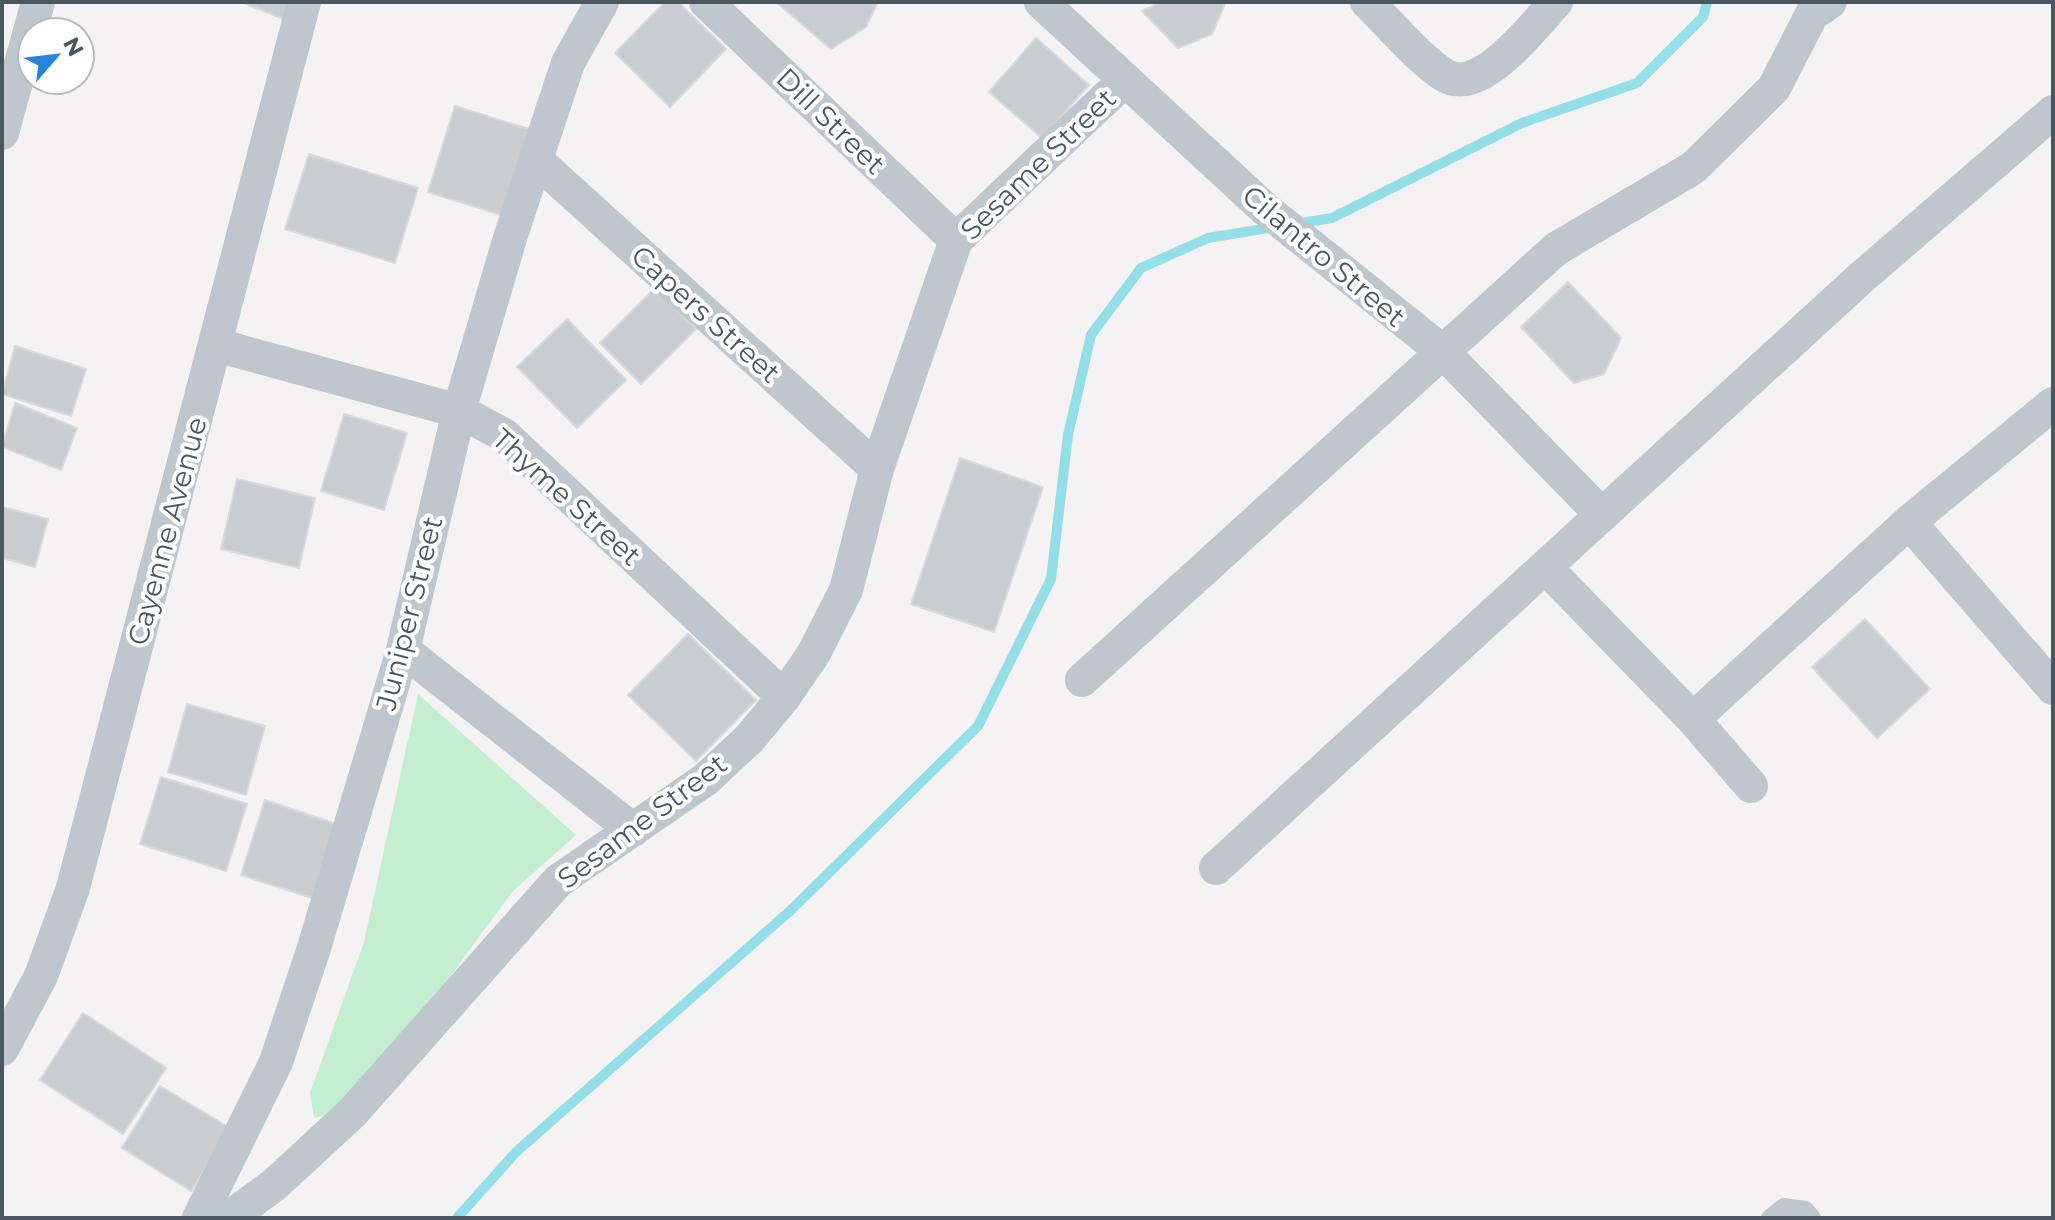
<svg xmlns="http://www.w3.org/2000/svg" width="2055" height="1220" font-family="Montserrat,sans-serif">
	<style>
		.green { fill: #c4eed0 }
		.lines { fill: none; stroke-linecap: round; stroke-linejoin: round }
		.stream { stroke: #94dee8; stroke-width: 10 }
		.building { fill: #c9cdd1; stroke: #d6d9dd; stroke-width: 2 }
		.lane { stroke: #bec7cd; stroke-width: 18 }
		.street { stroke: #bec7cd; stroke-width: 34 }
		.labels { text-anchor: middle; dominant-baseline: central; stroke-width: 8; stroke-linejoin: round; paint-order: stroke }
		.street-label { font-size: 28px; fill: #4a575e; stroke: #fff }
	</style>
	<rect width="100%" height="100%" fill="#f4f2f2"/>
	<!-- green -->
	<path class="green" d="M 418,694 L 576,835 L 512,892 L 435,997 L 337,1112 L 314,1118 L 310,1093 L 364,942 Z"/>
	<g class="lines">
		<!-- stream -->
		<path class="stream" d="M 1295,224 L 1332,218 L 1522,123 L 1637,83 L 1703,17 L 1707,2
			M 457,1218 L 516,1152 L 790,911 L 978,726 L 1051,579 L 1068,435 L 1091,335 L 1141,268 L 1208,238 L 1275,227"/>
	</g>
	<!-- building -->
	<path class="building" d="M 241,2 L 293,2 L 286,20 Z
		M 665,2 L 678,2 L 726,49 L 670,107 L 615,53 Z
		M 776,2 L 878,2 L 866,27 L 831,49 Z
		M 1161,2 L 1226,2 L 1212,34 L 1178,48 L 1142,11 Z
		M 1036,38 L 1089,85 L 1042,138 L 989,92 Z
		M 455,106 L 538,132 L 511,218 L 428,192 Z
		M 309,154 L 418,188 L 395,263 L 285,229 Z
		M 1568,282 L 1621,338 L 1604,374 L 1574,383 L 1521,327 Z
		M 655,288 L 696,329 L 641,384 L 600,343 Z
		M 567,319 L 626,380 L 577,428 L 517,367 Z
		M 15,346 L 86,369 L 71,416 L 2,394 Z
		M 15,403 L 77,428 L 61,470 L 2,447 Z
		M 344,414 L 407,433 L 384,510 L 321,491 Z
		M 960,458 L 1043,487 L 994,632 L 911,604 Z
		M 237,479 L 315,498 L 299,568 L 221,549 Z
		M 2,507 L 48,519 L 35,567 L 2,558 Z
		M 1865,619 L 1930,689 L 1877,738 L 1812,667 Z
		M 688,634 L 756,700 L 696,761 L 628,695 Z
		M 187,704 L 265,726 L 246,795 L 168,772 Z
		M 161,777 L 247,804 L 226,871 L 140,844 Z
		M 265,800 L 336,824 L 312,898 L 241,875 Z
		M 83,1013 L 166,1068 L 123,1134 L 40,1080 Z
		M 160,1086 L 230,1128 L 191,1191 L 122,1148 Z"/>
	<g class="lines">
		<!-- lane -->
		<path class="lane" d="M 1770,1218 L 1784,1207 L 1805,1210 L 1812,1218"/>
		<!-- street -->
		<path class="street" d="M 706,2 L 956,240
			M 1041,2 L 1265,209 L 1443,352 L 1602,515
			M 1367,2 C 1390,24 1418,58 1444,75 C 1480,98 1534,25 1556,2
			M 2,133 L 38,2
			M 535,159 L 877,469
			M 216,345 L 459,411 L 504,435 L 784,697
			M 1909,522 L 2053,688
			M 1545,567 L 1693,719 L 1751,786
			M 403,650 L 633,830
			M 1082,680 L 1556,249 L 1693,168 L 1774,88 L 1812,14 L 1830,2
			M 1693,719 L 1909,522 L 2053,404
			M 1216,868 L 1862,277 L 2053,112
			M 2,1049 L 41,976 L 73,888 L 304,2
			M 199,1218 L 276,1062 L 314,948 L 403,650 L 459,411 L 510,238 L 568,63 L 602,2
			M 229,1218 L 274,1185 L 352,1113 L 558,881 L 706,779 L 749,739 L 784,697 L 814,653 L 846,590 L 877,469 L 956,240 L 1124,81"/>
	</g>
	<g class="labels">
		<!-- street labels -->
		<g class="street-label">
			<text transform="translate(831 121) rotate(44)">Dill Street</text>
			<text transform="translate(1038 164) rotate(-44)">Sesame Street</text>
			<text transform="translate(1324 256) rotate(40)">Cilantro Street</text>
			<text transform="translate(706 314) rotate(42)">Capers Street</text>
			<text transform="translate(567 497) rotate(42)">Thyme Street</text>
			<text transform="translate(167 531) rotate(-75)">Cayenne Avenue</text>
			<text transform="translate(409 613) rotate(-76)">Juniper Street</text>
			<text transform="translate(642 821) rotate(-37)">Sesame Street</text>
		</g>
	</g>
	<!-- border -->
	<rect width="2055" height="1220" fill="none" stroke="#4a575e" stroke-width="8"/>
	<!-- north arrow -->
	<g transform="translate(56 56) rotate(62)"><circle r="38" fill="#ffffff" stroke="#b7bcbf" stroke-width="2"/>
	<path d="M0-6L14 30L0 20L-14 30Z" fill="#2585da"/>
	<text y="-12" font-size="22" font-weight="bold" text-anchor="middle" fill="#4a575e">N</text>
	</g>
</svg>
